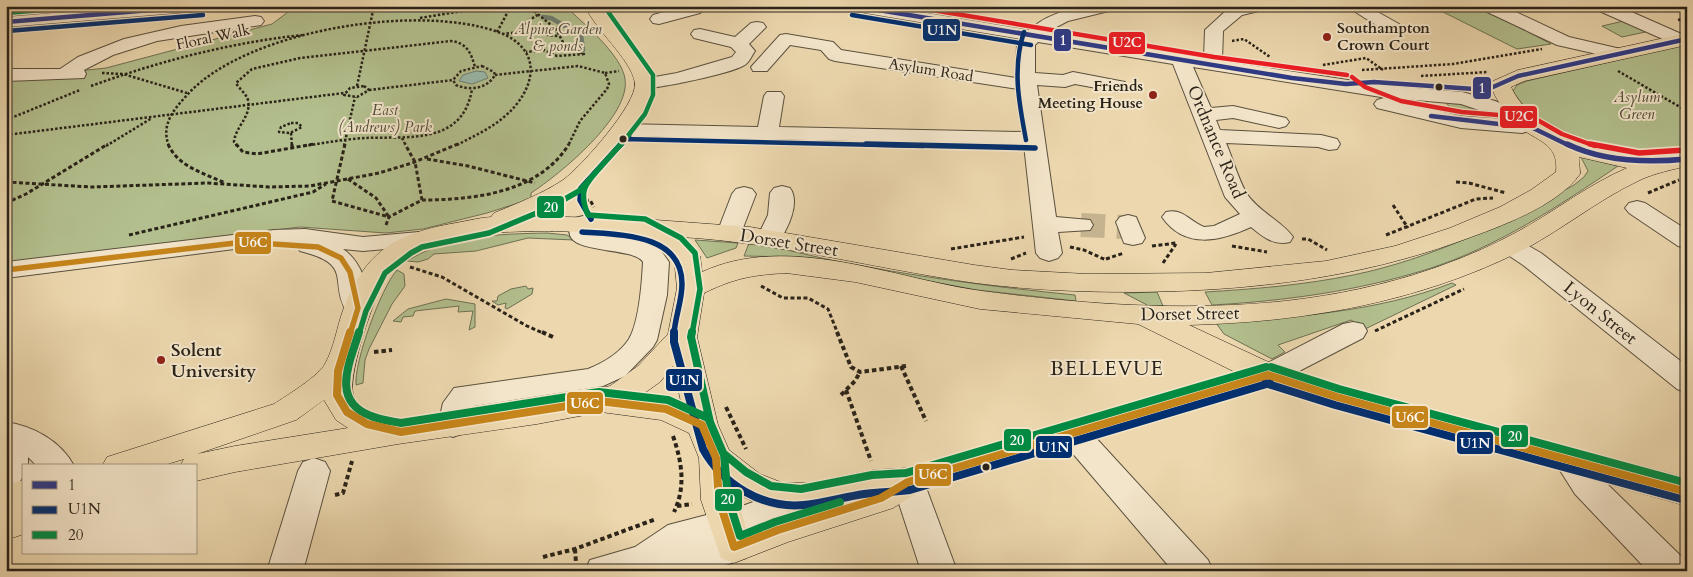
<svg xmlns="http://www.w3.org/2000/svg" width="1693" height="577" font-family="Cardo,serif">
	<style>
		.green { fill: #b3bf8e; stroke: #6e7154 }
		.water { fill: #99baac; stroke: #6d7e71 }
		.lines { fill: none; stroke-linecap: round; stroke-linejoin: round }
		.stream { stroke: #6d7e71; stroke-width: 4.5 }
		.minor-tunnel { stroke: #c5b390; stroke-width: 24; stroke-dasharray: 24 12; stroke-linecap: butt }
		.minor-casing { stroke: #5a503e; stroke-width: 2 }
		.major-casing { stroke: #2a2319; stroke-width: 1 }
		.path-far2 { stroke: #2a2319; stroke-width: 2.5; stroke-dasharray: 2.5 2; stroke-linecap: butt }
		.path-far1 { stroke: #2a2319; stroke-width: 3; stroke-dasharray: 4 2.5; stroke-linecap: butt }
		.path { stroke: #2a2319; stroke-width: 4; stroke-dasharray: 4.5 3; stroke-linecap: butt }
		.minor { fill: #f3e5ca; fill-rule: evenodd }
		.major { fill: #ecd7ae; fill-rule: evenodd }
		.bus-1-far1-casing { stroke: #f3e5ca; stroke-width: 7 }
		.bus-1-casing { stroke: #f3e5ca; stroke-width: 9 }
		.bus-2-far2-casing { stroke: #f3e5ca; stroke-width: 7 }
		.bus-2-far1-casing { stroke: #f3e5ca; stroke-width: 9 }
		.bus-2-casing { stroke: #f3e5ca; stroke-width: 11 }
		.bus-3-far2-casing { stroke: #f3e5ca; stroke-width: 7 }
		.bus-3-far1-casing { stroke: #f3e5ca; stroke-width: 9 }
		.bus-3-casing { stroke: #f3e5ca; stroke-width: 11 }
		.bus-4-far1-casing { stroke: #f3e5ca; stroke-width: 7 }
		.bus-4-casing { stroke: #f3e5ca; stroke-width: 9 }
		.bus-5-far1-casing { stroke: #f3e5ca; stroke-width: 9 }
		.bus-5-casing { stroke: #f3e5ca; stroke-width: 11 }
		.bus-1-far1 { stroke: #2e3a86; stroke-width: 4.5 }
		.bus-1 { stroke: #2e3a86; stroke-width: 5.5 }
		.bus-2-far2 { stroke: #012f70; stroke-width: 4.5 }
		.bus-2-far1 { stroke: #012f70; stroke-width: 5.5 }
		.bus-2 { stroke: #012f70; stroke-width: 8 }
		.bus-3-far2 { stroke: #008b43; stroke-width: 4.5 }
		.bus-3-far1 { stroke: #008b43; stroke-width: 5.5 }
		.bus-3 { stroke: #008b43; stroke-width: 8 }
		.bus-4-far1 { stroke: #ed1c24; stroke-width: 4.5 }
		.bus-4 { stroke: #ed1c24; stroke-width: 5.5 }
		.bus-5-far1 { stroke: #c6851a; stroke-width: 5.5 }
		.bus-5 { stroke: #c6851a; stroke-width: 8 }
		.poi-dot { fill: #8f2418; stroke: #f3e5ca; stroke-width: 2 }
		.bus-dot { fill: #2a2319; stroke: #f3e5ca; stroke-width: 2 }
		.labels { text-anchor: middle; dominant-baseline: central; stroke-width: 4; stroke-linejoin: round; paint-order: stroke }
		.far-poi-label { font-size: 15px; font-weight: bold; fill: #2a2319; stroke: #f3e5ca; text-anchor: start }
		.far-park-label { font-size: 15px; font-style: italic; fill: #4c4a36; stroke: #f3e5ca }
		.far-street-label { font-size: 15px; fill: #2a2319; stroke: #f3e5ca }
		.street-label { font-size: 18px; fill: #2a2319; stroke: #f3e5ca }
		.poi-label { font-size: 18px; font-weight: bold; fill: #2a2319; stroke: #f3e5ca; text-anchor: start }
		.quarter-label { font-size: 20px; letter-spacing: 1px; fill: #2a2319; stroke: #f3e5ca }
		.line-badge { stroke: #f3e5ca; stroke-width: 2 }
		.badge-label { font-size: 14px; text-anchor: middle; font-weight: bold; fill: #fff }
	</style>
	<rect width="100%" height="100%" fill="#ecd7ae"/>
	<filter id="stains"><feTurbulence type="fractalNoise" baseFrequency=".004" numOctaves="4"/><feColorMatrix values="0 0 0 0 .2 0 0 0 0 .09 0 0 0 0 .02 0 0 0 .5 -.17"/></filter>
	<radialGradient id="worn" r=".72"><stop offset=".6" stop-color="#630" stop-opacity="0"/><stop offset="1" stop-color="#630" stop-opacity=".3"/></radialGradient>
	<!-- green -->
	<path class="green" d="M 296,6 L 565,6 C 582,22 622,55 625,79 C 631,116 560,174 531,193 L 531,199 L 487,213 L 423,229 L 386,233 L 300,227 L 6,263 L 6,79 L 106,68 L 272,24 Z
		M 1431,6 L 1479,6 L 1551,44 L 1517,49 Z
		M 1628,20 L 1650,31 L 1622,37 L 1602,26 Z
		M 1687,44 L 1687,150 C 1626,164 1547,146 1513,91 L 1517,85 L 1527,81 Z
		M 1444,101 L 1461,102 L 1506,119 C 1488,120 1456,117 1444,101 Z
		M 1580,155 L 1618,166 C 1559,206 1497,247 1428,269 C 1358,291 1285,301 1212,305 L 1205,292 C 1255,289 1304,285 1353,275 C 1431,259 1505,223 1574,185 L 1584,177 L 1588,171 Z
		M 547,233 L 567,235 L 574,240 L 528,238 L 476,251 L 434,254 L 428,259 L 418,262 L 407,261 C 449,235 499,234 547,233 Z
		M 695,240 L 738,243 L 736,248 L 707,258 Z
		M 749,243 C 777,247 803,254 831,260 C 911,276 993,287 1075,295 L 1076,301 L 977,290 L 797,257 L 744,256 Z
		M 397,270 L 404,274 L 405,286 L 392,304 L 369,349 L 365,360 L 363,383 L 356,385 C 354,362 381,288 397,270 Z
		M 1452,283 L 1456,285 L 1365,329 L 1351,320 L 1278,345 L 1285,352 L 1272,359 L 1224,334 L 1216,323 C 1295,317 1377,312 1452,283 Z
		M 526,286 L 528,289 L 533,288 L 532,294 L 507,309 L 505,308 L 506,303 L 498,305 L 492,301 L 497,301 L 498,296 L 511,289 Z
		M 1157,292 L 1163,306 L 1149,306 L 1124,293 Z
		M 446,299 L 475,304 L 475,327 L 469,330 L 473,311 L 458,312 L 459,306 L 415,311 L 413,316 L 403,317 L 401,322 L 393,321 L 408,309 Z"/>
	<!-- water -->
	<path class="water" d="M 476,71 L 485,72 L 488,78 L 472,84 L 459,81 L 463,75 Z"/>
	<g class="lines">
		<!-- stream -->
		<path class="stream" d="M 543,17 L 551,18 L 570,29
			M 581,35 L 583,50"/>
		<!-- minor-tunnel -->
		<path class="minor-tunnel" d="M 1081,225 L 1124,227"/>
		<!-- minor casing -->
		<g class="minor-casing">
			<path id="minor" d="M 137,6 L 210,6 L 202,11 L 6,27 L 6,17 Z
				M 685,6 L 706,6 L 700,13 L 659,24 L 653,23 L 650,19 L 653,15 Z
				M 845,6 L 885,6 L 1029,30 C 1055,8 1083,6 1115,6 L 1113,10 L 1068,21 L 1047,32 L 1204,58 L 1205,30 L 1230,7 L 1265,6 L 1263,10 L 1242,15 L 1223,31 L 1222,61 L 1381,85 L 1462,92 L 1495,101 L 1529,115 L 1532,119 L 1530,123 L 1532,127 L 1529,131 L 1522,133 L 1461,128 L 1377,108 L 1374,104 L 1377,100 L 1384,98 L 1461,116 L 1505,119 L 1461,104 L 1381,97 L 1193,67 L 1211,108 L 1233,106 L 1286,118 L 1289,122 L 1286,126 L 1279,128 L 1233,118 L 1216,120 L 1220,130 L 1321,135 L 1337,139 L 1340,144 L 1337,149 L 1329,150 L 1318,147 L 1226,143 C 1233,159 1238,179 1247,194 C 1259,212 1282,221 1293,237 L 1290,242 C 1274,246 1263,237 1251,227 C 1220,241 1185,250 1162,217 L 1166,212 C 1183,208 1189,221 1204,227 L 1214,226 L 1240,214 L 1225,197 L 1173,64 L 1038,42 L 1035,45 L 1035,73 L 1063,75 L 1073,72 L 1125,82 L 1128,86 L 1125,90 L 1118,92 L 1075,84 L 1065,87 L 1037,85 L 1056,217 L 1090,220 L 1093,225 L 1090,230 L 1058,232 L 1062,253 L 1058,258 L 1049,261 L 1040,258 L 1036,253 L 1024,145 L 623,136 L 616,134 L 613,130 L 616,126 L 623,124 L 758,127 L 764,96 L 767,92 L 781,92 L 784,96 L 779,127 L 1023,132 L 1018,89 L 835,61 L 829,59 L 821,50 L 790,45 L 767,71 L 753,71 L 751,67 L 780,35 L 786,34 L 833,42 L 841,50 L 1016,78 L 1017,44 L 1021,39 L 853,11 Z
				M 1346,6 L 1367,6 L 1399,24 L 1402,28 L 1399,32 L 1387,32 Z
				M 1481,6 L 1503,6 L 1569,37 L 1625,50 L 1628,54 L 1625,58 L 1619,59 L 1557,45 L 1483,10 Z
				M 1595,6 L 1618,6 L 1686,36 L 1687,43 L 1680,45 L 1674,44 L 1597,10 Z
				M 255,16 L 261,17 L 264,21 L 261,25 L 157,41 L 113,55 L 84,70 L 86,74 L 84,78 L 6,81 L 6,69 L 60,69 L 78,57 L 124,39 L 181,26 Z
				M 757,22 L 763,23 L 766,27 L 749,44 L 755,51 C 752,55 750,61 746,64 C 738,72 651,91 638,88 L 635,84 L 638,80 L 677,73 L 732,57 L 736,52 L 731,47 L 694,38 L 691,34 L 694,30 L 700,29 L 735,37 L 751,23 Z
				M 782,186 L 790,188 C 801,203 787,230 778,243 L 769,245 L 760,243 L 757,238 L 768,215 L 770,193 L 774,188 Z
				M 744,187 L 752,189 L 756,194 L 741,233 L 738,238 L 729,240 L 720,238 L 717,233 L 732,194 L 736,189 Z
				M 1637,201 L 1645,203 L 1687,230 L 1687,248 L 1678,246 L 1629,213 L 1625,208 L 1629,203 Z
				M 1128,215 L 1136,217 L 1145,238 L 1142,243 L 1133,245 L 1124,243 L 1116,222 L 1120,217 Z
				M 583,216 L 591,218 L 595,223 L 596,234 L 649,242 L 659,248 L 669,262 L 667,295 L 657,340 L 653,347 L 625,376 L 603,386 L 474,406 L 464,433 L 453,437 L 442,433 L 438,425 L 443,403 L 454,388 L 588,369 C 603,363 620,353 629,339 C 639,322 642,282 643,262 C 632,244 547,258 575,218 Z
				M 305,229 L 363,237 L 419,232 L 428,234 L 431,239 L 428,244 L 419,246 L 363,251 L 343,249 C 363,263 367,286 371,308 L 368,314 L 358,317 L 348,314 C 327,281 356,265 300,251 L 297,246 L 298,244 L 274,244 L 6,278 L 6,262 L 274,230 Z
				M 1511,238 L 1520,241 L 1541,253 L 1687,366 L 1687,393 L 1677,389 L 1523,265 L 1502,251 L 1499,246 L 1502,241 Z
				M 1353,322 L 1363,324 L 1367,331 L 1363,338 L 1278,382 L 1268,385 L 1258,382 L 1253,375 L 1258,368 L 1343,324 Z
				M 6,422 C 33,426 61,441 74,466 L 37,466 L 28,457 L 28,466 L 24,466 L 24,474 L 18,485 L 6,489 Z
				M 1074,422 L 1085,426 L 1208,560 L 1213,571 L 1173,571 L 1063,442 L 1058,434 L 1063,426 Z
				M 1570,448 L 1581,452 L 1599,476 L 1685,560 L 1687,571 L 1648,571 L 1575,494 L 1554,461 L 1559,452 Z
				M 314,458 L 325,462 L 330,471 L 303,571 L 267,571 L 298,471 L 303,462 Z
				M 908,469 L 920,473 L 924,482 L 957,571 L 921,571 L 892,482 L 896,473 Z
				M 802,484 L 814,488 L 819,498 L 814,508 L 742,535 L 746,536 L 752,547 L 746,558 L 708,571 L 585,571 L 590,560 L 635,547 L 668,525 L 745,505 Z"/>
		</g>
		<!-- major casing -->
		<g class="major-casing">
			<path id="major" d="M 585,6 L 603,6 L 608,17 L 650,68 L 655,84 L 653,99 L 631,135 L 581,189 L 529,216 L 642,219 L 750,227 L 974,265 L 1012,270 L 1087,274 L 1206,273 L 1326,261 L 1395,246 L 1450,228 L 1500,207 L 1531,190 L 1556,172 C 1559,141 1535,142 1516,124 C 1504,113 1497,100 1490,85 L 1493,81 L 1518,70 L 1687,33 L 1687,45 L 1524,81 L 1511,87 C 1538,144 1630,165 1687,152 L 1687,166 C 1671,170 1655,173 1640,180 C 1597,200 1561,231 1519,252 C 1416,303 1303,322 1189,325 L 1279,367 L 1339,386 L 1687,478 L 1687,506 L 1337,408 L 1268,386 L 919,492 L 893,508 L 788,542 L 734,563 L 721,558 L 701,500 L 699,458 L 689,433 L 661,420 L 601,412 L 537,424 L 398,444 L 235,472 L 196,481 L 196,466 L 180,466 L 184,459 L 161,466 L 102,466 L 107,457 L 274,404 C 286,396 319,376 325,364 C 334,348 337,327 343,310 C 364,254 392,235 450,224 C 463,222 477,218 491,217 L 494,213 C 518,203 542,194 563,180 C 581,167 637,104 635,83 C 631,59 596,31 585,6 ZM 1579,157 L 1627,168 C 1587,185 1553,213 1515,233 C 1429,279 1329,301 1232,305 C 1149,309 1065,302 982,291 C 895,279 788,232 702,272 L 700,256 L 681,237 C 781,243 877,269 976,283 C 1028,290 1081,292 1134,292 C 1247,291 1357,279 1463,240 C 1499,227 1558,206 1580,174 ZM 552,231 L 637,234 L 667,251 L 674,258 L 677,288 L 668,334 L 638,366 L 610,386 L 598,389 L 401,420 C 386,416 357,412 353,394 C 348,372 376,289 390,271 C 396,264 405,257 414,252 C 451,230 510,232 552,231 ZM 786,273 L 855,282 L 980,309 L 1138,324 L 1237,373 L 908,468 L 873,470 L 808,483 L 783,483 L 760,474 L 729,450 L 718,425 L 697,337 L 704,293 C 735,278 752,275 786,273 ZM 673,366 L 681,402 L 666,397 L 643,394 L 660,382 ZM 324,400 L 336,420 L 348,428 L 235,446 L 197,454 L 296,420 ZM 736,493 L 758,504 L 789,512 L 746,528 Z
				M 24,480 L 24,534 L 6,540 L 6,485 Z"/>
		</g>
		<!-- path-far2 -->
		<path class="path-far2" d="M 522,6 L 534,11 L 556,29 L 565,46 L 584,54 L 557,56 L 544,50 L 526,52
			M 420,18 L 493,6
			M 1678,20 L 1687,18
			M 497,32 L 511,6
			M 519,32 L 558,36
			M 502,34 L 519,32 L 528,21 L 539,14
			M 1232,41 L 1244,39 L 1270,57
			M 1323,65 L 1366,58 L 1383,70
			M 482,66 L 494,72 L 495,75 C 487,89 470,91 456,85 L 453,80 L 461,71 Z
			M 1362,70 L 1453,64 L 1542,49
			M 1618,71 L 1687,111
			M 102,73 L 123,74 L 187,93
			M 605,73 L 619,71
			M 495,75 L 578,66 L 605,73 L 609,84 L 607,89 L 580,121 L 568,146
			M 1421,76 L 1488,72
			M 91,86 C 160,61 229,43 302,35
			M 357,86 L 374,6
			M 364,86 L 369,90 L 357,97 L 344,95 L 350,88 Z
			M 369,90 L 453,80
			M 6,120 L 80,90
			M 291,123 L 298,123 L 302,127 L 290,133 L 279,132 L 281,127 Z
			M 291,133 L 292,146
			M 6,135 L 344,93
			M 402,138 L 406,146
			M 106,146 L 152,118
			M 169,146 C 160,124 175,108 189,93 C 248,30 418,3 498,32 C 545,49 536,90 504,117 C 490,129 472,137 455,146
			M 237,146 L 234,142 C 235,127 252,116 248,100 C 246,93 239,89 236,83 L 252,69 L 300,58 L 451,41 C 467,43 471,53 475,67
			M 304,146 C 324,143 345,139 365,138 C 406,136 463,146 472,89
			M 344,146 L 355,97"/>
		<!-- path-far1 -->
		<path class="path-far1" d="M 168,144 C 178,167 204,173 225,183
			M 236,144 L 243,152 L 257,154 L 314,144
			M 292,144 L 292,147
			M 345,144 L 332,201 L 389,217
			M 427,159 L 468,166 L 535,183
			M 348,179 L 376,198 L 389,217
			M 6,182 L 92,187 L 208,183 L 269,187 L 310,186 L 379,173 L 412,163 L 458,144
			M 1456,182 L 1469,183 L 1506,193
			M 1648,193 L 1679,180
			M 422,200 C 473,200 539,193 569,144
			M 585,201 L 590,200 L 594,207
			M 6,203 L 26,194 L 108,144
			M 1393,205 L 1408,228
			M 386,225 L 389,217 L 422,200 L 415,162 L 405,144
			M 129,235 L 313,192 L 326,184
			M 1386,235 L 1476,199 L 1493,198
			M 1302,239 L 1308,239 L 1327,250
			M 1152,246 L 1176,243
			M 1232,246 L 1267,252
			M 1070,247 L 1084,250 L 1106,260
			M 951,249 L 1024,237
			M 1011,259 L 1026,253
			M 1106,259 L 1124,253
			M 1163,263 L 1176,244
			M 410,267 L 442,277 L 527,326 L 545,334
			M 761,286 L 783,298 L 808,298 L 828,309 L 838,334
			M 1375,331 L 1464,289"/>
		<!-- path -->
		<path class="path" d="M 542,332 L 553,337
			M 837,332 L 851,367 L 860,372 L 906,366
			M 374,352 L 392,350
			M 901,366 L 926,421
			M 846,390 L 871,461
			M 841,395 L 855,381 L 860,372
			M 726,407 L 746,449
			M 673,436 C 682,462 686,487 674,512
			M 335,495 L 343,493 L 352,461
			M 677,506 L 692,504
			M 575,549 L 576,563
			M 543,557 L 575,549 L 656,519"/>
		<!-- minor -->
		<use href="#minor" class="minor"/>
		<!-- major -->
		<use href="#major" class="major"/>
		<!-- bus-1-far1 casing -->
		<g class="bus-1-far1-casing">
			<path id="bus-1-far1" d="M 854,6 L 1292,78 L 1346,84 L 1374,82 L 1474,89 L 1493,87 L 1518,76 L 1687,39
				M 6,22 L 199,6
				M 1431,116 L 1533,128 L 1570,146"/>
		</g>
		<!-- bus-1 casing -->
		<g class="bus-1-casing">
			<path id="bus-1" d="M 1567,144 C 1604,162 1647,163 1687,159"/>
		</g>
		<!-- bus-2-far2 casing -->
		<g class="bus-2-far2-casing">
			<path id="bus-2-far2" d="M 852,15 L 1031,45
				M 7,31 L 203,15
				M 1024,32 C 1012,68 1019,103 1026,140
				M 623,139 L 923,146
				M 620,146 L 629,136"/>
		</g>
		<!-- bus-2-far1 casing -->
		<g class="bus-2-far1-casing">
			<path id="bus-2-far1" d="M 866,144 L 1035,148
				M 591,219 L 580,200 L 581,188 L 621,144
				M 582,232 C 619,235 682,233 682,284 C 682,301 675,317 674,334"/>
		</g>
		<!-- bus-2 casing -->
		<g class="bus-2-casing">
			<path id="bus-2" d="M 674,332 L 674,342 L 703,449 C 723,485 763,509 804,505 C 824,503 844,497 864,494 C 879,492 895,492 910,490 L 1270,383
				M 1265,383 L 1335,405 L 1685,500"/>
		</g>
		<!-- bus-3-far2 casing -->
		<g class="bus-3-far2-casing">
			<path id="bus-3-far2" d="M 604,6 L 653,75 L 653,95 L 645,114 L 620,146
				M 6,13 L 91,6"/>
		</g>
		<!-- bus-3-far1 casing -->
		<g class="bus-3-far1-casing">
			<path id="bus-3-far1" d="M 604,163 C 587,182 577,189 588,215 L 645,219 L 681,238 L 695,253 L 700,289 L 692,334
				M 359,334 L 366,311 L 385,273 L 411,253 L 422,247 L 489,233 L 551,207 L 579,191 L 621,144"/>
		</g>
		<!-- bus-3 casing -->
		<g class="bus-3-casing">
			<path id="bus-3" d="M 359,332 C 350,362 330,401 371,416 C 380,420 391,421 401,423 L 599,392 L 668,400 L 708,418 L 723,453 L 746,472 L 771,486 L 801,489 L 872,475 L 906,473 L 1266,367
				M 692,332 L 691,337 L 710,422 L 724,455 L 728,498 L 740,536 L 775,522 L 840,502
				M 1271,367 L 1339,389 L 1687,483"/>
		</g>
		<!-- bus-4-far1 casing -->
		<g class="bus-4-far1-casing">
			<path id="bus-4-far1" d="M 908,6 L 1214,57 L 1347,75
				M 1352,77 L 1365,87 L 1401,101 L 1462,112 L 1534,118 L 1562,134 L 1595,146"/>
		</g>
		<!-- bus-4 casing -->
		<g class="bus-4-casing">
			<path id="bus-4" d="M 1590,144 L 1639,153 L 1685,150"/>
		</g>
		<!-- bus-5-far1 casing -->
		<g class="bus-5-far1-casing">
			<path id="bus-5-far1" d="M 6,270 L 244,242 L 318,247 L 341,258 L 350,272 L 358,308 L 350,334"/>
		</g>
		<!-- bus-5 casing -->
		<g class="bus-5-casing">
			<path id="bus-5" d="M 350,332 L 338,371 L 337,395 L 347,412 L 367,424 L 401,432 L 599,401 L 666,409 L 702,425 L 716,458 L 719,500 L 734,547 L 778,530 L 881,498 L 908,482 L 1268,375 L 1337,397 L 1687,492"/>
		</g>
		<!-- bus-1-far1 -->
		<use href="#bus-1-far1" class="bus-1-far1"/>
		<!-- bus-1 -->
		<use href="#bus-1" class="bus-1"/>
		<!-- bus-2-far2 -->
		<use href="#bus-2-far2" class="bus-2-far2"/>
		<!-- bus-2-far1 -->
		<use href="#bus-2-far1" class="bus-2-far1"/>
		<!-- bus-2 -->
		<use href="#bus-2" class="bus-2"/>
		<!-- bus-3-far2 -->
		<use href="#bus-3-far2" class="bus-3-far2"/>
		<!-- bus-3-far1 -->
		<use href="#bus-3-far1" class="bus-3-far1"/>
		<!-- bus-3 -->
		<use href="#bus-3" class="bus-3"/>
		<!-- bus-4-far1 -->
		<use href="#bus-4-far1" class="bus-4-far1"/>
		<!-- bus-4 -->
		<use href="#bus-4" class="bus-4"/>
		<!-- bus-5-far1 -->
		<use href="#bus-5-far1" class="bus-5-far1"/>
		<!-- bus-5 -->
		<use href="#bus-5" class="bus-5"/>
	</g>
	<!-- markers -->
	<g class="poi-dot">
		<circle cx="1327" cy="37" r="5"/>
		<circle cx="1153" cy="95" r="5"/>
		<circle cx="161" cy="360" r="5"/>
	</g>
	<g class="bus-dot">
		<circle cx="1439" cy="87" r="4.5"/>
		<circle cx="623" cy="139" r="4.5"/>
		<circle cx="986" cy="467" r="4.5"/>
	</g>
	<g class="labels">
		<!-- far-poi labels -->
		<g class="far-poi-label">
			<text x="1337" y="28">Southampton<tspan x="1337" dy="17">Crown Court</tspan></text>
			<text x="1143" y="86" text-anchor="end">Friends<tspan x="1143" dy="17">Meeting House</tspan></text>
		</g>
		<!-- far-park labels -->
		<g class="far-park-label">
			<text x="558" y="29">Alpine Garden<tspan x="558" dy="17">&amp; ponds</tspan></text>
			<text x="1637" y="97">Asylum<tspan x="1637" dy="17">Green</tspan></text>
			<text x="385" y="110">East<tspan x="385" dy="17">(Andrews) Park</tspan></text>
		</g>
		<!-- far-street labels -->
		<g class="far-street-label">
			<text transform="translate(213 37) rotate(-12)">Floral Walk</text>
			<text transform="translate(931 70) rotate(9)">Asylum Road</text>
		</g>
		<!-- street labels -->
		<g class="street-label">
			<text transform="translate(1216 142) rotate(67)">Ordnance Road</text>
			<text transform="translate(789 243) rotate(9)">Dorset Street</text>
			<text transform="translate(1600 313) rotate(39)">Lyon Street</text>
			<text transform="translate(1190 314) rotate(-1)">Dorset Street</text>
		</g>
		<!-- poi labels -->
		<g class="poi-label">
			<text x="171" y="350">Solent<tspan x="171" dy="21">University</tspan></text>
		</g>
		<!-- quarter labels -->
		<g class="quarter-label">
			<text x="1107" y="368">BELLEVUE</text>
		</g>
	</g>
	<g class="line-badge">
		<rect x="922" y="18" width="39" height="24" rx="5" fill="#012f70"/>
		<rect x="1053" y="28" width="19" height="24" rx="5" fill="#2e3a86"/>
		<rect x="1108" y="31" width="38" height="24" rx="5" fill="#ed1c24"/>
		<rect x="1472" y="76" width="20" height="24" rx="5" fill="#2e3a86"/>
		<rect x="1499" y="105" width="39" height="24" rx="5" fill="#ed1c24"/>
		<rect x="536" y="195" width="29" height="24" rx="5" fill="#008b43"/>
		<rect x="234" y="231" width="38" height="24" rx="5" fill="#c6851a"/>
		<rect x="665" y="368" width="38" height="24" rx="5" fill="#012f70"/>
		<rect x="566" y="391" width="38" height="24" rx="5" fill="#c6851a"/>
		<rect x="1391" y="405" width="38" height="24" rx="5" fill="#c6851a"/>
		<rect x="1500" y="424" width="29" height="24" rx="5" fill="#008b43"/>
		<rect x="1003" y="428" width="29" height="24" rx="5" fill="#008b43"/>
		<rect x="1456" y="431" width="38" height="24" rx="5" fill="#012f70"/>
		<rect x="1035" y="435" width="38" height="24" rx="5" fill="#012f70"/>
		<rect x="914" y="463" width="38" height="24" rx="5" fill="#c6851a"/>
		<rect x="714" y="488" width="29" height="24" rx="5" fill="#008b43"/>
	</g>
	<g class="badge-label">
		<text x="942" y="35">U1N</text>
		<text x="1063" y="45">1</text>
		<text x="1127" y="47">U2C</text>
		<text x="1482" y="93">1</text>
		<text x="1519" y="121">U2C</text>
		<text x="551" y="212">20</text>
		<text x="253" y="247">U6C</text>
		<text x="684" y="385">U1N</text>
		<text x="585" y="408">U6C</text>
		<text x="1410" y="422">U6C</text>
		<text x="1515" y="441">20</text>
		<text x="1017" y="445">20</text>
		<text x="1475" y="448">U1N</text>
		<text x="1054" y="452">U1N</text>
		<text x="933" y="479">U6C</text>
		<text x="728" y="504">20</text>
	</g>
	<!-- margin -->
	<rect width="1693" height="577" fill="none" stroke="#ecd7ae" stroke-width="25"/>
	<rect x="8" y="8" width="1678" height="562" fill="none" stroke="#2a2319" stroke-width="2.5"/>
	<rect x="12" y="12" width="1668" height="552" fill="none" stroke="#2a2319"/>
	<!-- legend -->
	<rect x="22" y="464" width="175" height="90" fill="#f3e5ca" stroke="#a39783"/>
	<rect x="32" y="481" width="25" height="8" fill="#2e3a86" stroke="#a39783"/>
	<text x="68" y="490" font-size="15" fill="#2a2319">1</text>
	<rect x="32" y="506" width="25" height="8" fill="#012f70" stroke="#a39783"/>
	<text x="68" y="514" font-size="15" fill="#2a2319">U1N</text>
	<rect x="32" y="531" width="25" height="8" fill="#008b43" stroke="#a39783"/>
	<text x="68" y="540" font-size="15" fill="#2a2319">20</text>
	<rect width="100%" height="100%" filter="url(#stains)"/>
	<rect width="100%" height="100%" fill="url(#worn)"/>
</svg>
